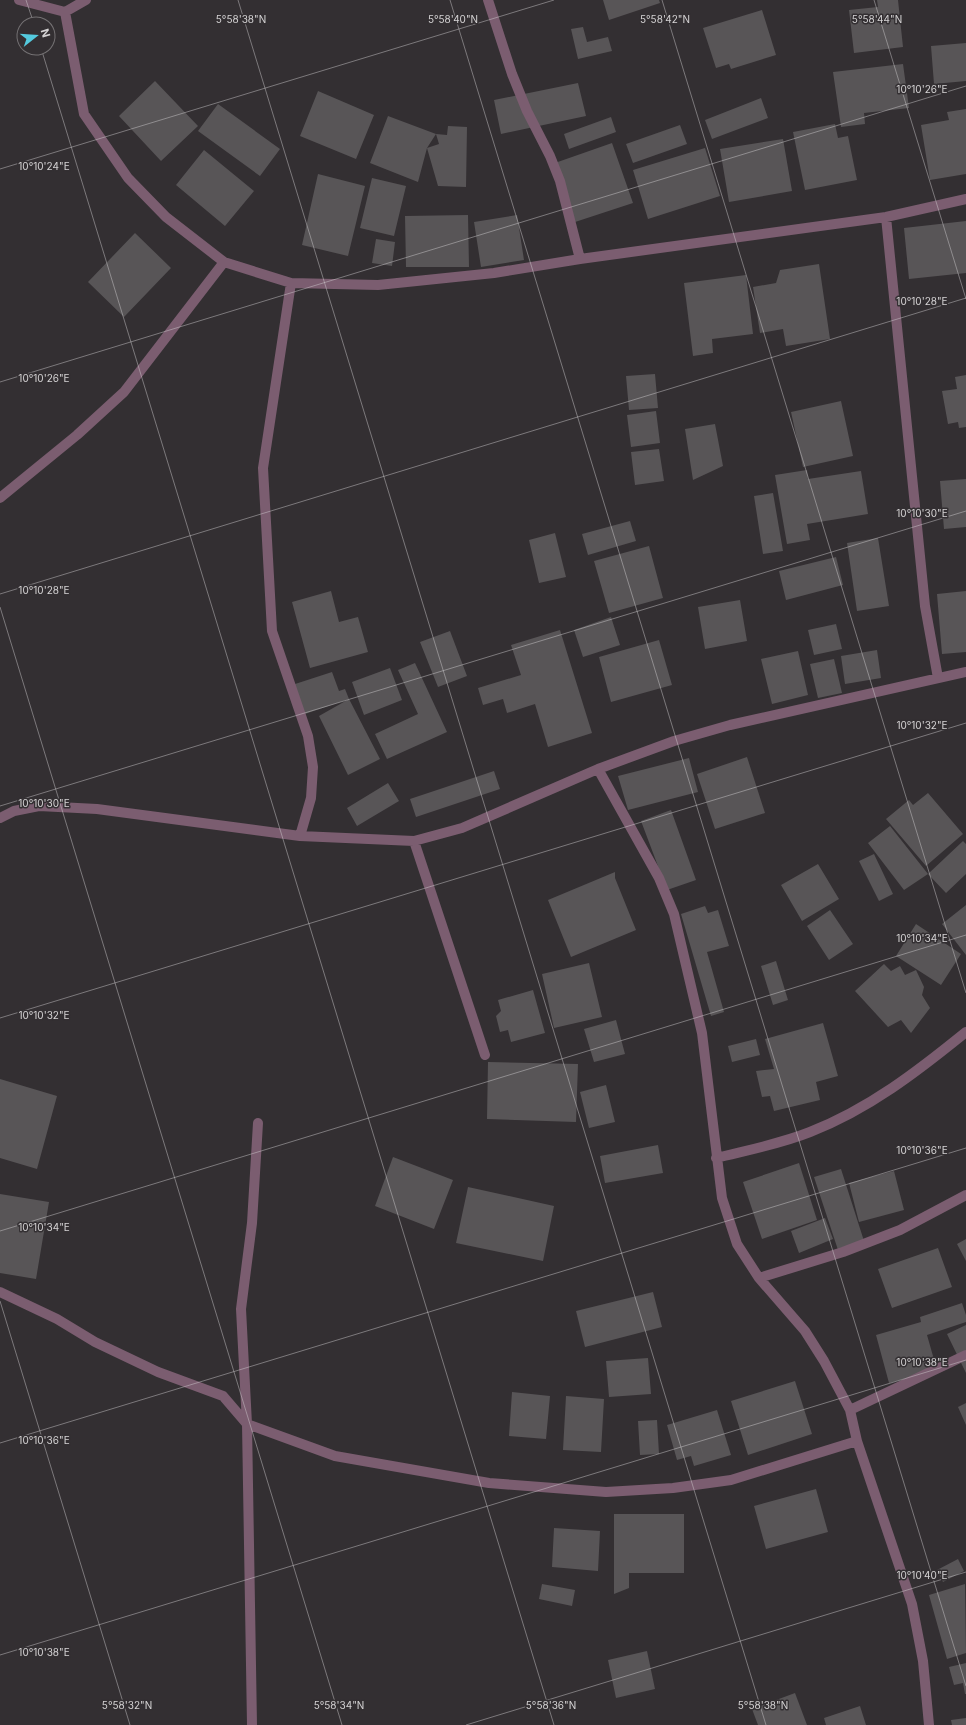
<svg xmlns="http://www.w3.org/2000/svg" width="966" height="1725" font-family="Inter,sans-serif">
<style>
.building{fill:#585557}
.lines{fill:none;stroke-linecap:round;stroke-linejoin:round}
.street{stroke:#7b5d70;stroke-width:10}
.ticks{fill:none;stroke:#d5d3d4;stroke-width:1;stroke-opacity:0.45}
.ticks-label{font-size:10px;text-anchor:middle;fill:#d5d3d4;stroke:#332f32;stroke-width:3;stroke-linejoin:round;paint-order:stroke}
</style>
<rect width="100%" height="100%" fill="#332f32"/>
<path class="building" d="M 603,0 L 659,0 L 660,3 L 609,20 Z
M 877,0 L 898,0 L 903,47 L 854,53 L 849,10 L 878,7 Z
M 762,10 L 776,55 L 731,69 L 729,64 L 716,68 L 703,28 Z
M 583,27 L 587,42 L 608,37 L 612,51 L 578,59 L 571,29 Z
M 966,43 L 966,81 L 934,84 L 931,46 Z
M 903,64 L 909,108 L 864,113 L 865,124 L 841,127 L 833,72 Z
M 155,81 L 198,126 L 161,161 L 119,116 Z
M 578,83 L 586,116 L 501,134 L 494,100 Z
M 318,91 L 374,115 L 356,159 L 300,136 Z
M 761,98 L 768,118 L 712,139 L 705,120 Z
M 218,104 L 280,149 L 260,176 L 198,131 Z
M 966,109 L 966,174 L 930,180 L 921,125 L 949,120 L 947,112 Z
M 388,116 L 436,134 L 427,148 L 418,182 L 370,163 Z
M 611,117 L 616,132 L 569,149 L 564,134 Z
M 835,124 L 838,138 L 848,136 L 857,180 L 805,190 L 793,132 Z
M 680,125 L 687,144 L 633,163 L 626,144 Z
M 448,126 L 467,127 L 466,187 L 438,186 L 427,148 L 439,144 L 436,134 L 447,135 Z
M 783,139 L 792,191 L 729,202 L 720,149 Z
M 612,143 L 633,203 L 572,223 L 552,164 Z
M 705,148 L 720,196 L 648,219 L 633,170 Z
M 204,150 L 254,191 L 225,226 L 176,185 Z
M 318,174 L 365,186 L 348,256 L 302,245 Z
M 372,178 L 406,186 L 394,236 L 360,228 Z
M 468,215 L 469,267 L 406,267 L 405,216 Z
M 517,215 L 524,260 L 481,267 L 474,222 Z
M 966,221 L 966,273 L 909,279 L 904,228 Z
M 135,233 L 171,268 L 124,317 L 88,282 Z
M 376,239 L 395,242 L 392,266 L 372,263 Z
M 819,264 L 830,339 L 786,346 L 783,329 L 760,333 L 753,287 L 776,283 L 780,270 Z
M 746,275 L 753,334 L 712,339 L 713,353 L 693,356 L 684,283 Z
M 655,374 L 658,408 L 629,410 L 626,376 Z
M 966,375 L 966,427 L 959,428 L 958,422 L 948,424 L 942,391 L 957,389 L 955,377 Z
M 841,401 L 853,456 L 803,467 L 791,412 Z
M 656,411 L 660,443 L 631,447 L 627,415 Z
M 715,424 L 723,466 L 693,480 L 685,429 Z
M 659,449 L 664,481 L 635,485 L 631,452 Z
M 807,470 L 808,479 L 861,471 L 868,514 L 807,524 L 810,540 L 787,544 L 775,475 Z
M 966,479 L 966,527 L 944,529 L 940,481 Z
M 773,493 L 783,551 L 763,554 L 754,496 Z
M 630,521 L 636,541 L 588,555 L 582,534 Z
M 555,533 L 566,577 L 539,583 L 529,540 Z
M 878,538 L 889,606 L 857,611 L 847,543 Z
M 649,546 L 663,598 L 609,613 L 594,561 Z
M 836,557 L 843,585 L 786,600 L 779,571 Z
M 331,591 L 339,622 L 358,617 L 368,652 L 310,668 L 292,602 Z
M 966,591 L 966,652 L 942,654 L 937,594 Z
M 740,600 L 747,641 L 705,649 L 698,607 Z
M 611,617 L 620,645 L 583,657 L 574,630 Z
M 836,624 L 842,649 L 814,655 L 808,630 Z
M 560,630 L 592,733 L 548,747 L 535,704 L 507,713 L 503,699 L 483,705 L 478,688 L 521,675 L 511,645 Z
M 450,631 L 467,676 L 438,687 L 420,642 Z
M 659,640 L 672,685 L 611,702 L 599,657 Z
M 877,650 L 881,678 L 845,684 L 841,656 Z
M 798,651 L 808,695 L 772,704 L 761,659 Z
M 834,659 L 842,693 L 818,698 L 810,664 Z
M 415,663 L 447,732 L 387,759 L 375,734 L 418,714 L 398,670 Z
M 390,668 L 402,700 L 364,715 L 352,682 Z
M 332,672 L 339,691 L 345,689 L 349,699 L 380,759 L 348,775 L 319,716 L 349,699 L 302,715 L 292,685 Z
M 747,757 L 765,813 L 715,829 L 697,774 Z
M 689,758 L 698,792 L 628,810 L 618,776 Z
M 494,771 L 500,789 L 416,817 L 410,799 Z
M 388,783 L 399,801 L 357,826 L 347,808 Z
M 928,793 L 963,834 L 926,866 L 886,819 L 909,800 L 913,805 Z
M 671,810 L 696,880 L 667,890 L 641,821 Z
M 890,826 L 928,874 L 963,841 L 966,844 L 966,874 L 946,893 L 928,874 L 904,890 L 868,843 Z
M 874,854 L 893,894 L 879,901 L 859,861 Z
M 818,864 L 839,899 L 802,921 L 781,885 Z
M 615,872 L 615,878 L 636,930 L 571,957 L 548,900 Z
M 966,905 L 966,955 L 942,924 Z
M 705,906 L 708,913 L 718,910 L 729,946 L 707,952 L 724,1012 L 711,1016 L 681,914 Z
M 830,910 L 853,944 L 829,960 L 807,926 Z
M 916,924 L 961,954 L 941,985 L 896,956 Z
M 776,961 L 788,1000 L 773,1005 L 761,966 Z
M 589,963 L 602,1017 L 554,1028 L 542,974 Z
M 884,964 L 891,971 L 900,966 L 905,975 L 916,970 L 924,987 L 922,995 L 930,1008 L 911,1033 L 901,1020 L 888,1027 L 855,991 Z
M 533,990 L 545,1033 L 511,1042 L 508,1030 L 500,1032 L 496,1016 L 501,1011 L 498,1000 Z
M 616,1020 L 625,1054 L 594,1062 L 584,1029 Z
M 823,1023 L 838,1076 L 816,1082 L 820,1100 L 774,1111 L 770,1096 L 762,1097 L 756,1071 L 774,1069 L 765,1039 Z
M 756,1039 L 760,1055 L 732,1062 L 728,1046 Z
M 488,1062 L 578,1064 L 576,1122 L 487,1119 Z
M 0,1079 L 57,1096 L 37,1169 L 0,1158 Z
M 606,1085 L 615,1122 L 589,1128 L 580,1092 Z
M 658,1145 L 663,1173 L 605,1183 L 600,1156 Z
M 393,1157 L 453,1180 L 434,1229 L 375,1206 Z
M 799,1163 L 817,1220 L 762,1239 L 743,1182 Z
M 841,1169 L 864,1241 L 838,1250 L 814,1177 Z
M 894,1171 L 904,1210 L 859,1222 L 849,1183 Z
M 468,1187 L 554,1206 L 543,1261 L 456,1243 Z
M 0,1194 L 49,1202 L 36,1279 L 0,1273 Z
M 825,1218 L 833,1239 L 799,1253 L 791,1231 Z
M 966,1239 L 966,1261 L 957,1244 Z
M 938,1248 L 952,1287 L 892,1308 L 878,1269 Z
M 653,1292 L 662,1327 L 585,1347 L 576,1311 Z
M 962,1303 L 966,1315 L 966,1322 L 927,1335 L 937,1370 L 889,1383 L 876,1335 L 921,1322 L 920,1317 Z
M 966,1325 L 966,1373 L 947,1334 Z
M 648,1358 L 651,1394 L 609,1397 L 606,1361 Z
M 795,1381 L 812,1434 L 748,1455 L 731,1401 Z
M 512,1392 L 550,1396 L 546,1439 L 509,1436 Z
M 566,1396 L 604,1399 L 601,1452 L 563,1450 Z
M 966,1403 L 966,1425 L 958,1407 Z
M 717,1410 L 731,1455 L 694,1466 L 691,1456 L 677,1460 L 667,1425 Z
M 657,1420 L 659,1454 L 640,1455 L 638,1421 Z
M 816,1489 L 828,1532 L 766,1549 L 754,1506 Z
M 614,1514 L 684,1514 L 684,1573 L 629,1573 L 629,1588 L 614,1594 Z
M 554,1528 L 600,1531 L 598,1571 L 552,1567 Z
M 958,1559 L 964,1571 L 943,1582 L 937,1570 Z
M 542,1584 L 575,1590 L 572,1606 L 539,1599 Z
M 965,1584 L 966,1653 L 947,1659 L 929,1595 Z
M 647,1651 L 655,1689 L 616,1698 L 608,1660 Z
M 966,1663 L 966,1694 L 965,1694 L 963,1683 L 954,1685 L 949,1667 Z
M 795,1693 L 807,1725 L 758,1725 L 752,1709 Z
M 860,1706 L 866,1725 L 826,1725 L 824,1718 Z
M 966,1718 L 966,1725 L 952,1725 L 951,1720 Z"/>
<g class="lines">
<path class="street" d="M 19,0 L 65,12 L 86,0
M 488,0 L 512,74 L 527,111 L 550,156 L 560,181 L 580,259
M 65,12 L 84,114 L 128,178 L 166,217 L 224,262 L 291,283 L 378,285 L 494,273 L 580,259 L 886,217 L 966,199
M 886,217 L 925,606 L 938,678
M 291,283 L 263,468 L 272,631 L 308,736 L 313,767 L 311,798 L 300,836
M 0,498 L 77,435 L 124,392 L 224,262
M 598,769 L 659,878 L 674,914 L 702,1033 L 722,1198 L 737,1244 L 759,1278 L 805,1331 L 824,1361 L 850,1410 L 857,1441 L 912,1604 L 923,1661 L 929,1725
M 0,818 L 14,811 L 39,806 L 97,809 L 300,836 L 414,841 L 462,828 L 598,769 L 674,741 L 730,725 L 966,672
M 414,841 L 485,1055
M 716,1158 C 748,1150 780,1144 810,1132 C 869,1109 918,1071 966,1032
M 759,1278 L 843,1252 L 900,1230 L 966,1195
M 0,1292 L 57,1319 L 95,1342 L 158,1372 L 223,1396 L 247,1424 L 335,1456 L 489,1483 L 606,1492 L 673,1488 L 731,1480 L 857,1441
M 850,1410 L 966,1355
M 252,1725 L 247,1424 L 241,1309 L 252,1223 L 258,1123"/>
</g>
<path class="ticks" d="M 26,0 L 34,24M 238,0 L 766,1725M 450,0 L 966,1686M 662,0 L 966,993M 874,0 L 966,299M 41,48 L 554,1725M 0,169 L 554,0M 0,382 L 966,86M 0,594 L 966,298M 0,607 L 342,1725M 0,806 L 966,511M 0,1018 L 966,723M 0,1231 L 966,935M 0,1301 L 130,1725M 0,1443 L 966,1148M 0,1655 L 966,1360M 466,1725 L 966,1572"/>
<g class="ticks-label">
<text x="241" y="23">5°58'38"N</text>
<text x="453" y="23">5°58'40"N</text>
<text x="665" y="23">5°58'42"N</text>
<text x="877" y="23">5°58'44"N</text>
<text x="922" y="93">10°10'26"E</text>
<text x="44" y="170">10°10'24"E</text>
<text x="922" y="305">10°10'28"E</text>
<text x="44" y="382">10°10'26"E</text>
<text x="922" y="517">10°10'30"E</text>
<text x="44" y="594">10°10'28"E</text>
<text x="922" y="729">10°10'32"E</text>
<text x="44" y="807">10°10'30"E</text>
<text x="922" y="942">10°10'34"E</text>
<text x="44" y="1019">10°10'32"E</text>
<text x="922" y="1154">10°10'36"E</text>
<text x="44" y="1231">10°10'34"E</text>
<text x="922" y="1366">10°10'38"E</text>
<text x="44" y="1444">10°10'36"E</text>
<text x="922" y="1579">10°10'40"E</text>
<text x="44" y="1656">10°10'38"E</text>
<text x="127" y="1709">5°58'32"N</text>
<text x="339" y="1709">5°58'34"N</text>
<text x="551" y="1709">5°58'36"N</text>
<text x="763" y="1709">5°58'38"N</text>
</g>
<g transform="translate(36 36) rotate(73)"><circle r="19" fill="#332f32" stroke="#747173"/>
<path d="M0-3L7 15L0 10L-7 15Z" fill="#54cade"/>
<text y="-6" font-size="11" font-weight="bold" text-anchor="middle" fill="#d5d3d4">N</text>
</g>
</svg>
